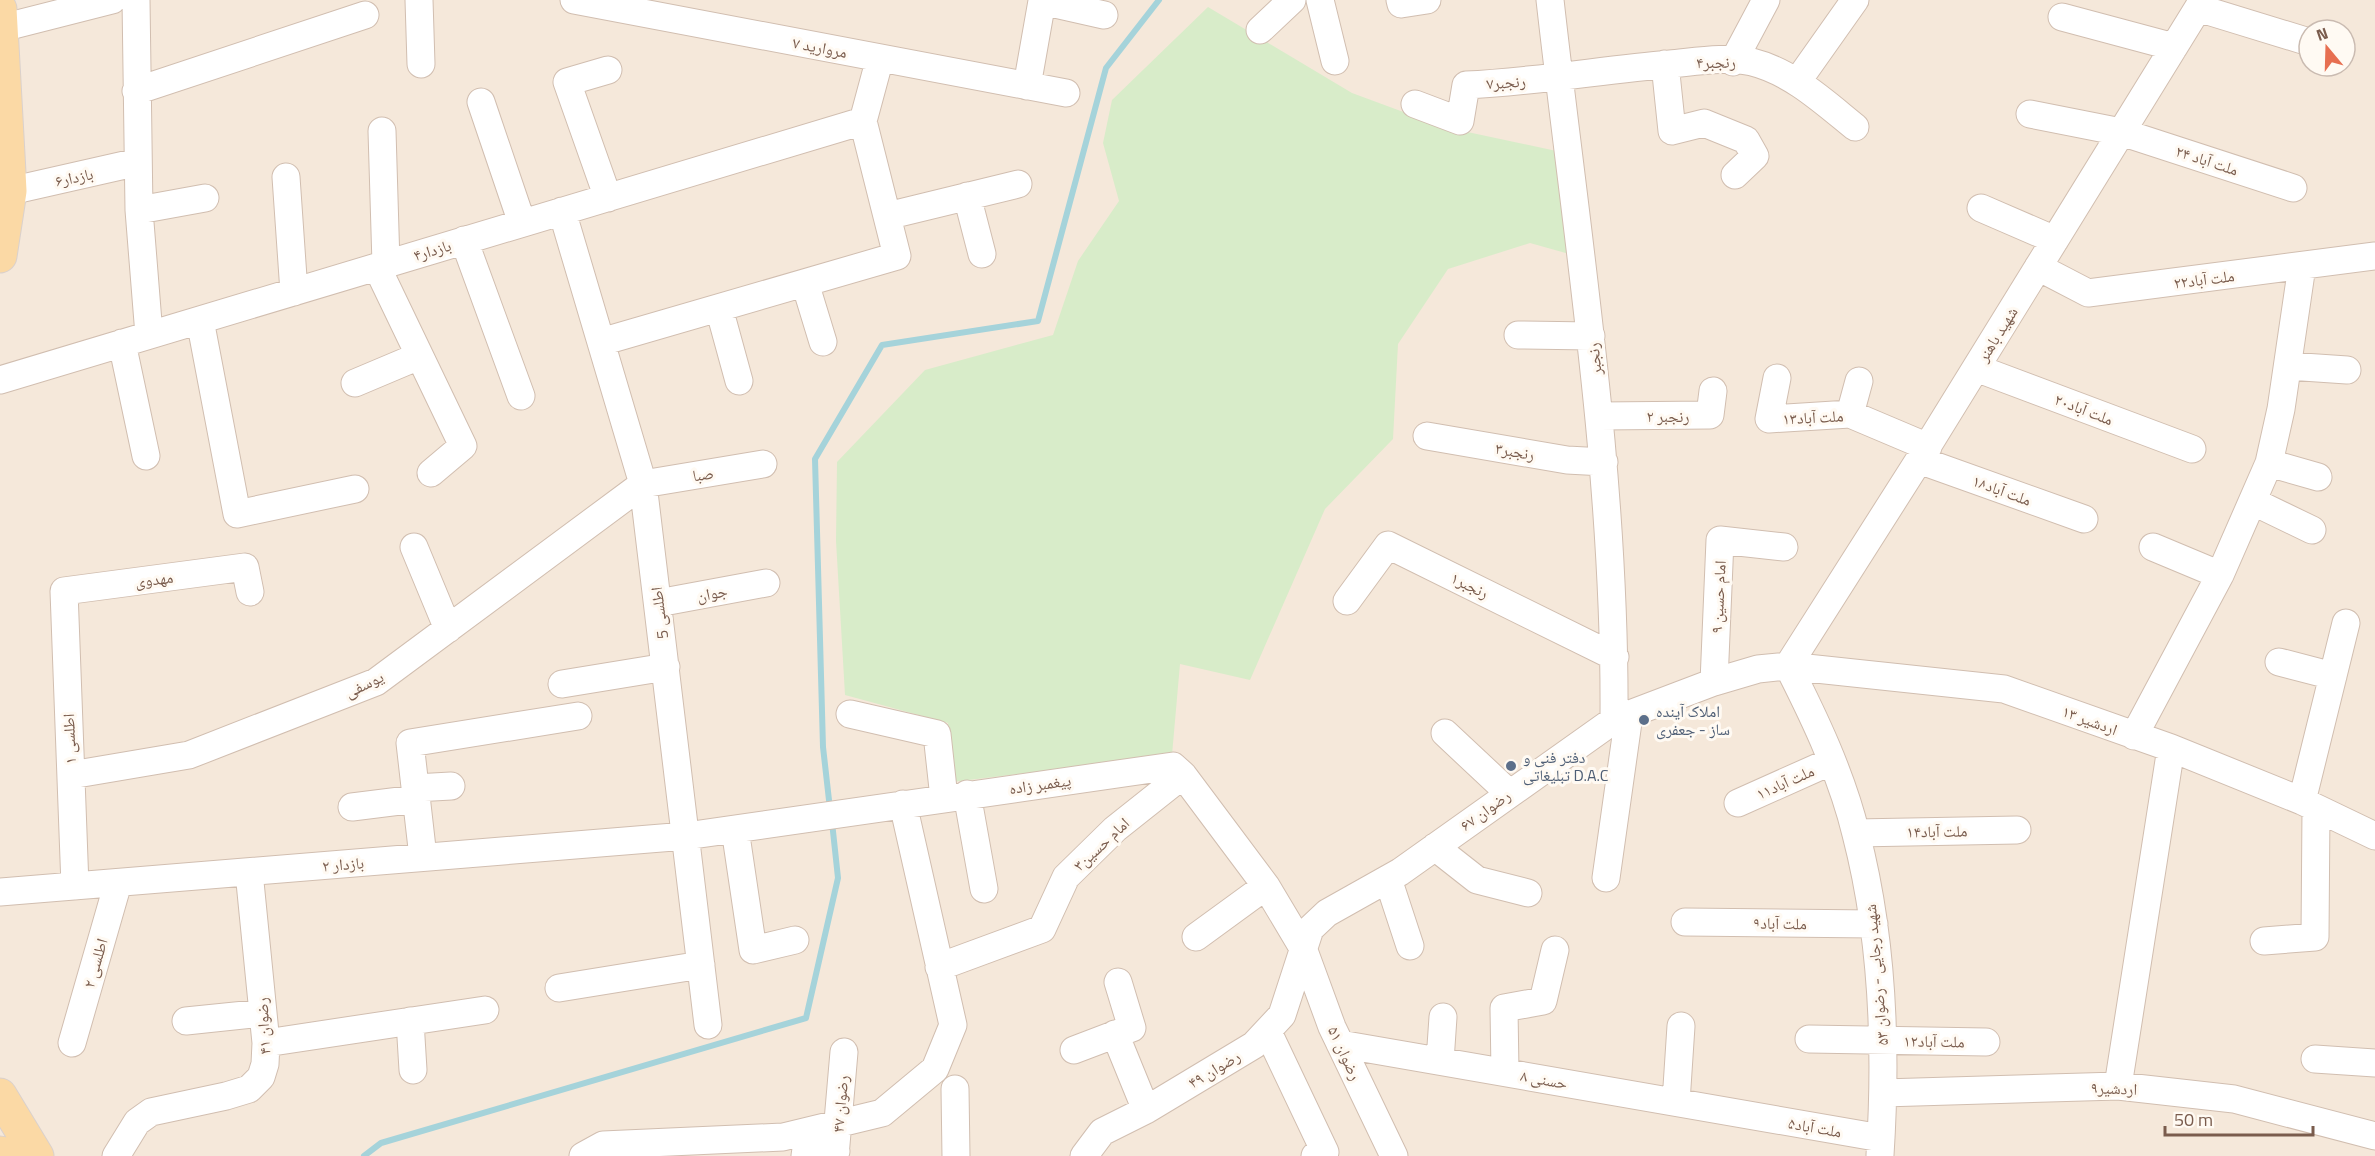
<svg xmlns="http://www.w3.org/2000/svg" width="2375" height="1156" font-family="'Titillium Web','Noto Naskh Arabic',sans-serif">
<style>
.residential{fill:#f5e8da;fill-rule:evenodd}
.green{fill:#d8ecc9}
.lines{fill:none;stroke-linecap:round;stroke-linejoin:round}
.stream{stroke:#a5d3da;stroke-width:6}
.minor-casing{stroke:#d1beb0;stroke-width:29}
.major-casing{stroke:#dad1cd;stroke-width:35}
.minor{stroke:#fff;stroke-width:27}
.major{stroke:#fbd9a5;stroke-width:33}
.service-dot{fill:#5c6f8a;stroke:#fffaf3;stroke-width:2}
.labels{text-anchor:middle;stroke-width:6;stroke-linejoin:round;paint-order:stroke}
.street-label{font-size:16px;fill:#7a5c4d;stroke:#fffaf3}
.service-label{font-size:16px;fill:#4e5e75;stroke:#fffaf3;text-anchor:start}
</style>
<rect width="100%" height="100%" fill="#fdf6ec"/>
<path class="residential" d="M 0,0 L 2375,0 L 2375,1156 L 0,1156 ZM 2309,30 L 2345,30 L 2345,66 L 2309,66 Z"/>
<path class="green" d="M 1208,7 L 1352,93 L 1444,127 L 1575,155 L 1587,259 L 1530,243 L 1448,269 L 1398,344 L 1393,439 L 1325,509 L 1250,680 L 1180,664 L 1172,755 L 952,782 L 948,723 L 845,695 L 836,541 L 837,462 L 925,370 L 1053,335 L 1078,261 L 1119,201 L 1103,143 L 1112,100 Z"/>
<g class="lines">
<path class="stream" d="M 830,809 L 823,747 L 815,459 L 882,345 L 1038,321 L 1106,68 L 1159,0
M 364,1156 L 381,1143 L 806,1018 L 838,878 L 832,822"/>
<g class="minor-casing">
<path id="minor" d="M 136,0 L 139,210 L 149,335
M 419,0 L 421,64
M 574,0 L 1066,93
M 1320,0 L 1335,61
M 1400,0 L 1401,4 L 1427,0
M 1550,0 C 1577,240 1616,478 1614,720
M 2198,8 L 2309,42
M 2062,17 L 2174,47
M 2,28 L 112,0
M 1260,30 L 1292,0
M 1733,62 L 1766,0
M 1665,64 L 1672,131 L 1704,123 L 1746,140 L 1755,156 L 1735,175
M 608,70 L 567,82 L 608,198
M 1797,82 L 1855,0
M 1027,86 L 1042,1 L 1104,15
M 136,91 L 365,15
M 481,102 L 522,223
M 1415,104 L 1460,121 L 1466,85 C 1534,82 1602,70 1670,64 C 1693,62 1729,56 1752,62 C 1792,72 1824,102 1855,127
M 2030,114 L 2121,132 L 2293,188
M 382,131 L 386,264
M 286,177 L 294,292
M 10,191 L 138,162
M 967,196 L 982,254
M 1981,208 L 2055,240
M 139,210 L 205,198
M 562,211 L 643,484 L 708,1025
M 887,216 L 1018,184
M 464,240 L 521,396
M 377,267 L 463,446 L 431,473
M 2038,267 L 2088,293 L 2375,256
M 805,283 L 823,342
M 719,308 L 739,381
M 200,320 L 237,514 L 355,489
M 1518,335 L 1591,336
M 601,342 L 897,256 L 863,121 L 880,58
M 122,343 L 146,456
M 2288,366 L 2347,370
M 1976,368 L 2192,449
M 1777,378 L 1769,419 L 1850,414 L 1928,447
M 0,380 L 863,121
M 355,383 L 419,356
M 1850,414 L 1859,381
M 1600,416 L 1710,415 L 1713,391
M 1427,436 L 1567,460 L 1604,462
M 1919,460 L 2084,519
M 2269,463 L 2318,477
M 2254,502 L 2312,530
M 414,547 L 448,629
M 2153,547 L 2220,575
M 1347,601 L 1388,545 L 1615,657
M 658,603 L 766,583
M 2279,662 L 2333,676
M 1788,666 L 1919,460 L 2203,0
M 1788,666 C 1815,719 1842,776 1856,834 C 1883,938 1887,1048 1880,1155
M 1714,682 L 1720,540 L 1784,547
M 562,684 L 666,667
M 850,714 L 937,734 L 944,798
M 1445,733 L 1509,793
M 2134,736 L 2220,575 L 2269,463 L 2281,409 L 2302,266
M 71,775 L 189,755 L 376,682 L 643,484 L 763,464
M 415,788 L 451,786
M 967,794 L 984,889
M 2302,801 L 2346,623
M 1738,803 L 1832,761
M 352,807 L 416,799
M 735,829 L 753,950 L 795,940
M 1856,833 L 2017,830
M 1435,847 L 1477,880 L 1528,893
M 423,857 L 410,743 L 578,716
M 1606,878 L 1629,715
M 1388,879 L 1410,946
M 75,886 L 64,591 L 245,567 L 250,592
M 0,892 L 686,836 L 1173,766 L 1183,775 L 1266,886 L 1303,948 L 1332,1027 L 1394,1156
M 1685,922 L 1874,924
M 1196,937 L 1266,886
M 2264,941 L 2315,937 L 2316,809
M 939,967 L 1042,929 L 1066,877 L 1115,829 L 1183,775
M 559,988 L 701,965
M 186,1021 L 263,1013
M 410,1021 L 413,1070
M 1268,1032 L 1325,1152 L 1315,1156
M 1115,1034 L 1146,1110
M 1809,1039 L 1986,1042
M 72,1043 L 118,883
M 266,1043 L 485,1010
M 1340,1044 L 1881,1138
M 1074,1050 L 1132,1028 L 1118,982
M 2315,1059 L 2375,1063
M 1440,1061 L 1443,1017
M 1505,1072 L 1504,1008 L 1543,1001 L 1555,950
M 2118,1086 L 2171,748
M 955,1089 L 956,1156
M 1883,1093 L 2118,1086 L 2234,1099 L 2375,1136
M 1676,1102 L 1681,1026
M 116,1156 L 137,1122 L 151,1112 L 226,1096 L 249,1089 L 261,1077 L 265,1064 L 266,1043 L 249,872
M 583,1156 L 603,1145 L 783,1137 L 882,1113 L 935,1069 L 953,1025 L 903,804
M 805,1156 L 806,1149 L 836,1151
M 835,1156 L 844,1052
M 1084,1156 L 1102,1132 L 1146,1110 L 1254,1045 L 1282,1015 L 1310,929 L 1327,913 L 1400,872 L 1614,720 L 1714,682 L 1758,669 L 1788,666 L 2004,689 L 2171,748 L 2302,801 L 2375,836"/>
</g>
<g class="major-casing">
<path id="major" d="M 0,9 L 10,191 L 0,256
M 0,1095 L 37,1156
M 0,1153 L 14,1156"/>
</g>
<use href="#minor" class="minor"/>
<use href="#major" class="major"/>
</g>
<g class="service-dot">
<circle cx="1644" cy="720" r="6"/>
<circle cx="1511" cy="766" r="6"/>
</g>
<g class="labels">
<g class="street-label">
<text transform="translate(820 47) rotate(11)" y="6">مروارید ۷</text>
<text transform="translate(1716 62) rotate(-1)" y="6">رنجبر۴</text>
<text transform="translate(1506 82) rotate(-4)" y="6">رنجبر۷</text>
<text transform="translate(2207 160) rotate(18)" y="6">ملت آباد ۲۴</text>
<text transform="translate(74 177) rotate(-12)" y="6">بازدار۶</text>
<text transform="translate(432 250) rotate(-17)" y="6">بازدار۴</text>
<text transform="translate(2204 279) rotate(-7)" y="6">ملت آباد۲۲</text>
<text transform="translate(1997 334) rotate(-58)" y="6">شهید باهنر</text>
<text transform="translate(1594 359) rotate(-96)" y="6">رنجبر</text>
<text transform="translate(2084 409) rotate(21)" y="6">ملت آباد۲۰</text>
<text x="1668" y="422">رنجبر ۲</text>
<text transform="translate(1813 417) rotate(-3)" y="6">ملت آباد۱۳</text>
<text transform="translate(1515 451) rotate(10)" y="6">رنجبر۳</text>
<text transform="translate(703 474) rotate(-9)" y="6">صبا</text>
<text transform="translate(2002 490) rotate(20)" y="6">ملت آباد۱۸</text>
<text transform="translate(154 579) rotate(-7)" y="6">مهدوی</text>
<text transform="translate(1470 585) rotate(26)" y="6">رنجبر۱</text>
<text transform="translate(712 593) rotate(-11)" y="6">جوان</text>
<text transform="translate(1718 597) rotate(-87)" y="6">امام حسین ۹</text>
<text transform="translate(659 613) rotate(-97)" y="6">اطلسی 5</text>
<text transform="translate(364 684) rotate(-26)" y="6">یوسفی</text>
<text transform="translate(2090 720) rotate(20)" y="6">اردشیر ۱۳</text>
<text transform="translate(69 739) rotate(-92)" y="6">اطلسی ۱</text>
<text transform="translate(1785 782) rotate(-24)" y="6">ملت آباد۱۱</text>
<text transform="translate(1040 784) rotate(-8)" y="6">پیغمبر زاده</text>
<text transform="translate(1485 810) rotate(-36)" y="6">رضوان ۶۷</text>
<text transform="translate(1937 831) rotate(-1)" y="6">ملت آباد۱۴</text>
<text transform="translate(1101 844) rotate(-43)" y="6">امام حسین۳</text>
<text transform="translate(343 864) rotate(-5)" y="6">بازدار ۲</text>
<text transform="translate(1780 923) rotate(1)" y="6">ملت آباد۹</text>
<text transform="translate(95 963) rotate(-74)" y="6">اطلسی ۲</text>
<text transform="translate(1876 975) rotate(-95)" y="6">شهید رجایی - رضوان ۵۳</text>
<text transform="translate(263 1026) rotate(-93)" y="6">رضوان ۴۱</text>
<text transform="translate(1934 1041) rotate(1)" y="6">ملت آباد۱۲</text>
<text transform="translate(1345 1053) rotate(65)" y="6">رضوان ۵۱</text>
<text transform="translate(1214 1069) rotate(-31)" y="6">رضوان ۴۹</text>
<text transform="translate(1544 1079) rotate(10)" y="6">حسنی ۸</text>
<text transform="translate(2114 1088) rotate(2)" y="6">اردشیر۹</text>
<text transform="translate(840 1104) rotate(-85)" y="6">رضوان ۴۷</text>
<text transform="translate(1815 1127) rotate(10)" y="6">ملت آباد۵</text>
</g>
<g class="service-label">
<text x="1656" y="717">املاک آینده<tspan x="1656" dy="18">ساز - جعفری</tspan></text>
<text x="1523" y="763">دفتر فنی و<tspan x="1523" dy="18">تبلیغاتی D.A.C</tspan></text>
</g>
</g>
<g transform="translate(2327 48) rotate(341)"><circle r="28" fill="#fffaf3" stroke="#cabbb1" stroke-width="1.5"/>
<path d="M0-4.5L10 22L0 15L-10 22Z" fill="#e76f51"/>
<text y="-9" font-size="16" font-weight="bold" text-anchor="middle" fill="#7a5c4d">N</text>
</g>
<path d="M2165 1126v9h148v-9" fill="none" stroke="#7a5c4d" stroke-width="3"/>
<text x="2174" y="1126" font-size="18" fill="#7a5c4d" stroke="#fffaf3" stroke-width="4.5" paint-order="stroke">50 m</text>
</svg>
